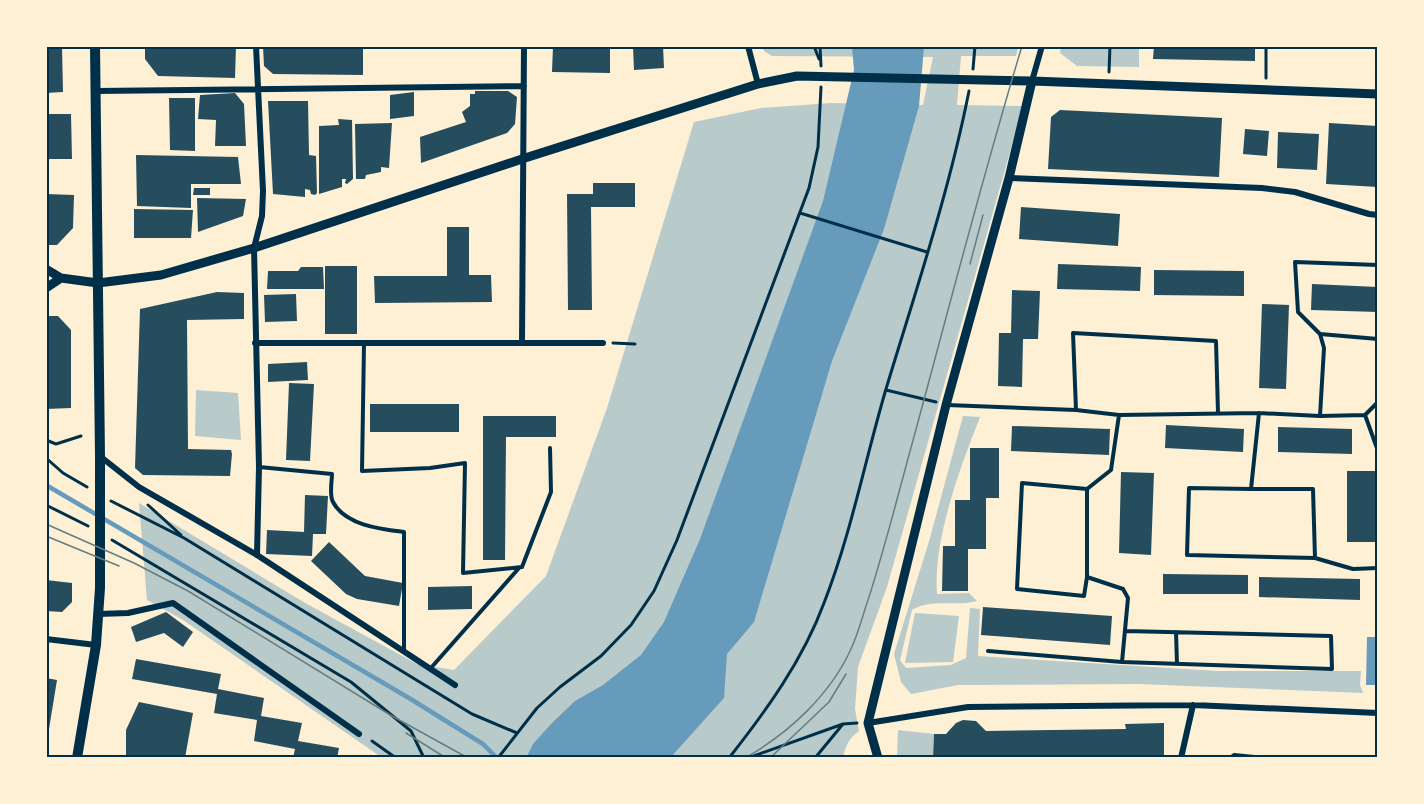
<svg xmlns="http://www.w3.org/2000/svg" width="1424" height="804" font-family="'DM Sans',sans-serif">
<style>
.green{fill:#b9caca}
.water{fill:#669bbc}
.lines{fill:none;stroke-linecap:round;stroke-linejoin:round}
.stream{stroke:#669bbc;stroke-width:4.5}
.building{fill:#264d5e}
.path{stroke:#003049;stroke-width:3}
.service{stroke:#003049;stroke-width:4}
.minor{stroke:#003049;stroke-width:6}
.tertiary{stroke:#003049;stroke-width:9}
.secondary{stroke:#003049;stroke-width:10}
.tram{stroke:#657d81;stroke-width:1.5}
.neatline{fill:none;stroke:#003049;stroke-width:2}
</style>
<rect width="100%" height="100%" fill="#fdf0d5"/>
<path class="green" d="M 763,47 L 1018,47 L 1016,56 L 961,56 L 957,105 L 1023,106 L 887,587 L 858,667 L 855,709 L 859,731 C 849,738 846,745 843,757 L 381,757 L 183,620 L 147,600 L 139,503 L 307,604 L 417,664 L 454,670 L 546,576 L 607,408 L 694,122 L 761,108 L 830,103 L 923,105 L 933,57 L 772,56 L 764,51 Z
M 1061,47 L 1139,47 L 1139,67 L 1077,66 L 1060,53 Z
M 196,390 L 238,393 L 241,440 L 195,436 Z
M 963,416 L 980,417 C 960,468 933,539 937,594 L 969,593 L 977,601 C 955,607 931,598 912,610 L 900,660 L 906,668 L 951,665 L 966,658 L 970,608 L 980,609 L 978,656 L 1218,671 L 1361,671 L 1360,685 L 1363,693 L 1138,684 L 958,685 L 911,694 L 901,682 L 894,654 L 930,538 Z
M 915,613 L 959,616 L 953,662 L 905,663 Z
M 898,730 L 934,734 L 933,757 L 897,757 Z"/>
<path class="water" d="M 852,47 L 924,47 L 919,106 L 884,229 L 832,361 L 754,622 L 727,654 L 724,698 L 671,757 L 526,758 L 533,744 L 552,723 L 575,701 L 603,685 L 641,655 L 664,622 L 700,539 L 823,201 L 854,70 Z
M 1367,637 L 1377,637 L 1377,685 L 1366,685 Z"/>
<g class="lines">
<path class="stream" d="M 46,485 L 409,698 L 483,744 L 497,758"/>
</g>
<path class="building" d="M 46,46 L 62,46 L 63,92 L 46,93 Z
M 145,46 L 236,46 L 235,78 L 158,76 L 145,59 Z
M 263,46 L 363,46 L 363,75 L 273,74 L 264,66 Z
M 553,46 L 610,46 L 610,73 L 552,72 Z
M 633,46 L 663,46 L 664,68 L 634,70 Z
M 1154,46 L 1255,46 L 1255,61 L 1153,59 Z
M 475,91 L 508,91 L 517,97 L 515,124 L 507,133 L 421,163 L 420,137 L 466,122 L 462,112 L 470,106 L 470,94 L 475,94 Z
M 414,92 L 414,116 L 390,119 L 390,95 Z
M 235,93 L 244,104 L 246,146 L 215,146 L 216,120 L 198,119 L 200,95 Z
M 169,98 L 195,98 L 195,151 L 170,150 Z
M 268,101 L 308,101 L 309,155 L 316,156 L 317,193 L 315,195 L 311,194 L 310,190 L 305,189 L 305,197 L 273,194 Z
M 1060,110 L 1222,118 L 1219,177 L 1048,169 L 1051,117 Z
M 46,114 L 71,114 L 72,159 L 46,159 Z
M 338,119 L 352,120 L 353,179 L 347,184 L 345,183 L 346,179 L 342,179 L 342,187 L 319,194 L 319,126 L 339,125 Z
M 392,123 L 389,168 L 381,167 L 381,172 L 366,175 L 365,179 L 356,179 L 355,124 Z
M 1329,123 L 1378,126 L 1378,187 L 1326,184 Z
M 1245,129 L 1269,131 L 1267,156 L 1243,154 Z
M 1278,132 L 1319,134 L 1317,170 L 1277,168 Z
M 136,155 L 238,157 L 241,184 L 191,184 L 191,208 L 137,206 Z
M 593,183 L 635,183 L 635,207 L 591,207 L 592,310 L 568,310 L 567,194 L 593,194 Z
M 194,188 L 210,188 L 210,195 L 193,195 Z
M 46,194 L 74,195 L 73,228 L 57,245 L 46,245 Z
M 197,198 L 246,199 L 243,216 L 198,232 Z
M 1021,207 L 1120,214 L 1118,246 L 1019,239 Z
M 134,209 L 193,210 L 191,238 L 134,238 Z
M 447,227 L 469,227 L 469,275 L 491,275 L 492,302 L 375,303 L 374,276 L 447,276 Z
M 1058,264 L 1141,267 L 1140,291 L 1057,289 Z
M 325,266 L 357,266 L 357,334 L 325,334 Z
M 301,267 L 323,267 L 324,289 L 267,289 L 268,271 L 298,271 Z
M 1154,270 L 1244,271 L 1244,296 L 1154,295 Z
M 1312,284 L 1378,287 L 1378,312 L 1311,310 Z
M 1012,290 L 1040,291 L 1038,339 L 1023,339 L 1022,387 L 998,386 L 999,333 L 1011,333 Z
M 217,292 L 244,293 L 244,319 L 187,320 L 188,449 L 231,450 L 232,454 L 230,476 L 143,475 L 135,468 L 140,309 Z
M 296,294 L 297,321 L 265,322 L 264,295 Z
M 1262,304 L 1289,305 L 1286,389 L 1259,388 Z
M 46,316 L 58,316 L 71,330 L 71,408 L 46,409 Z
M 307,362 L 308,380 L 268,382 L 268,364 Z
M 289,383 L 314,384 L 310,461 L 286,460 Z
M 370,404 L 459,404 L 459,432 L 370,432 Z
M 483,416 L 556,416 L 556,437 L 506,437 L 505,560 L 483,560 Z
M 1166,425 L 1244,429 L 1243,452 L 1165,448 Z
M 1012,426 L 1110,429 L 1109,455 L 1011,451 Z
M 1278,427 L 1352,429 L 1352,454 L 1278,452 Z
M 970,448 L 999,448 L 999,498 L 986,498 L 986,549 L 968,549 L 968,591 L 942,591 L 943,546 L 955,546 L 955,500 L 970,500 Z
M 1347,471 L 1378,471 L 1378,542 L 1347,542 Z
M 1121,472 L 1154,473 L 1151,555 L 1119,553 Z
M 305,495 L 328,496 L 326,534 L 313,534 L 312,556 L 266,554 L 267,530 L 304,532 Z
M 329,542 L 365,576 L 403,583 L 399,606 L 357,599 L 346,594 L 311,561 Z
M 1163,574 L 1248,575 L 1248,594 L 1163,594 Z
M 1259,577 L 1360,579 L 1360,600 L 1259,597 Z
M 46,580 L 72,583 L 72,602 L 62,612 L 46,611 Z
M 472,586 L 472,609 L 428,610 L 428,587 Z
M 983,607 L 1112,616 L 1110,645 L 981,635 Z
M 166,612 L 193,632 L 183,647 L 164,633 L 136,642 L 131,627 Z
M 136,659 L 221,674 L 218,689 L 264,698 L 261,716 L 302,723 L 298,741 L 339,748 L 337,758 L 293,758 L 295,749 L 254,741 L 257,720 L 214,713 L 217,694 L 132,679 Z
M 46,678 L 57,680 L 48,735 L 46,735 Z
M 139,702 L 193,713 L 185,758 L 126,758 L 126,730 Z
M 963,720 L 976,721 L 986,731 L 1126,729 L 1125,724 L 1164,723 L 1164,754 L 1163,758 L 933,758 L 934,734 L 946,734 L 956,723 Z"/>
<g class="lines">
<path class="path" d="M 814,46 L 819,59
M 820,46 L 821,66
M 973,69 L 975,46
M 1109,72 L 1110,46
M 1266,78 L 1266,46
M 800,213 L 927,252
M 613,343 L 635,344
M 886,390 L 936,402
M 46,440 L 56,444 L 81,436
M 46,458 L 63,473 L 87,487
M 111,501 L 184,538 L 472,714 L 517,733
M 46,505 L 88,526
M 148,505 L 181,535
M 112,540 L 351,682 L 411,731 L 424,758
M 372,741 L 396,758
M 498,758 L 537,708 L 560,687 L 601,656 L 631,625 L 654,591 L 677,540 L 809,188 L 818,147 L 821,87
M 729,758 C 766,711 803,660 824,603 C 851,534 865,460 886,389 C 916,290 949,192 969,91
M 748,758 L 843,724 L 857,723
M 815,758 L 843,724"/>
<path class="service" d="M 1320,334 L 1298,312 L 1295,262 L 1378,265
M 364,344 L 362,471 L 430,468 L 465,463 L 463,573 L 522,567 L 551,492 L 550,448
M 947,405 L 1076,410 L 1119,415 L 1259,413 L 1320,416 L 1365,415 L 1378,402
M 1076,410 L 1073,333 L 1216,341 L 1218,413
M 1119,415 L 1111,470 L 1087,489 L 1022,483 L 1017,589 L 1084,596 L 1087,577 L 1123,589 L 1128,598 L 1122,662
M 1365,415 L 1378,451
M 1320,416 L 1324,348 L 1320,334 L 1378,339
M 259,467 L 332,474 C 332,481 329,495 333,502 C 345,525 380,529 404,532 L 404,651
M 1087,489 L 1087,577
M 1251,489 L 1313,489 L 1315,558 L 1187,555 L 1189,488 L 1251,489 L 1259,413
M 1315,558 L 1353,569 L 1378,568
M 1176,632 L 1177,664
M 988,651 L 1122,662 L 1332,669 L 1331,636 L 1125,631
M 430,669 L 519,568
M 1230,758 L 1234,755 L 1265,758"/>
<path class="minor" d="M 256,46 L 263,191 L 262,216 L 254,248 L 259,467 L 257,555
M 748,46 L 758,84
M 1032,81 L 1042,46
M 96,91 L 524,86
M 1009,178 L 1262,188 L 1295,192 L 1369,214 L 1378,215
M 255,343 L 522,343 L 524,46
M 522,343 L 603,343
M 101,457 L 139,487 L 257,555 L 455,685
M 98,614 L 128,613 L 173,603 L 359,734
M 46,639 L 96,645
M 868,723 L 968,707 L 1193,705 L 1378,713
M 1181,758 L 1193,705"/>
<path class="tertiary" d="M 46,269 L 61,278 L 98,283 L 161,275 L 254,248 L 525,158 L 758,84 L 797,76 L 1032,81 L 1378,94
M 46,288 L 61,278
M 878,758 L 868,723 L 946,405 L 1009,178 L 1032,81"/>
<path class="secondary" d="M 77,758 L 96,645 L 100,588 L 100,457 L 95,46"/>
<path class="tram" d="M 970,264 L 983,215
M 46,524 L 134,563 L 188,591 L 392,716 L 468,758
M 46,536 L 119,566
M 406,733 L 446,758
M 745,758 C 789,733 830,695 851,649 C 859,632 863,614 869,597 C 885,547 898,495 912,444 C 948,312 982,178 1022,46
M 770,758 L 829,702 L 846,674"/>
</g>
<rect width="1424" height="804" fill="none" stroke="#fdf0d5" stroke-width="96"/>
<rect x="48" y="48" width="1328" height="708" class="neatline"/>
</svg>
